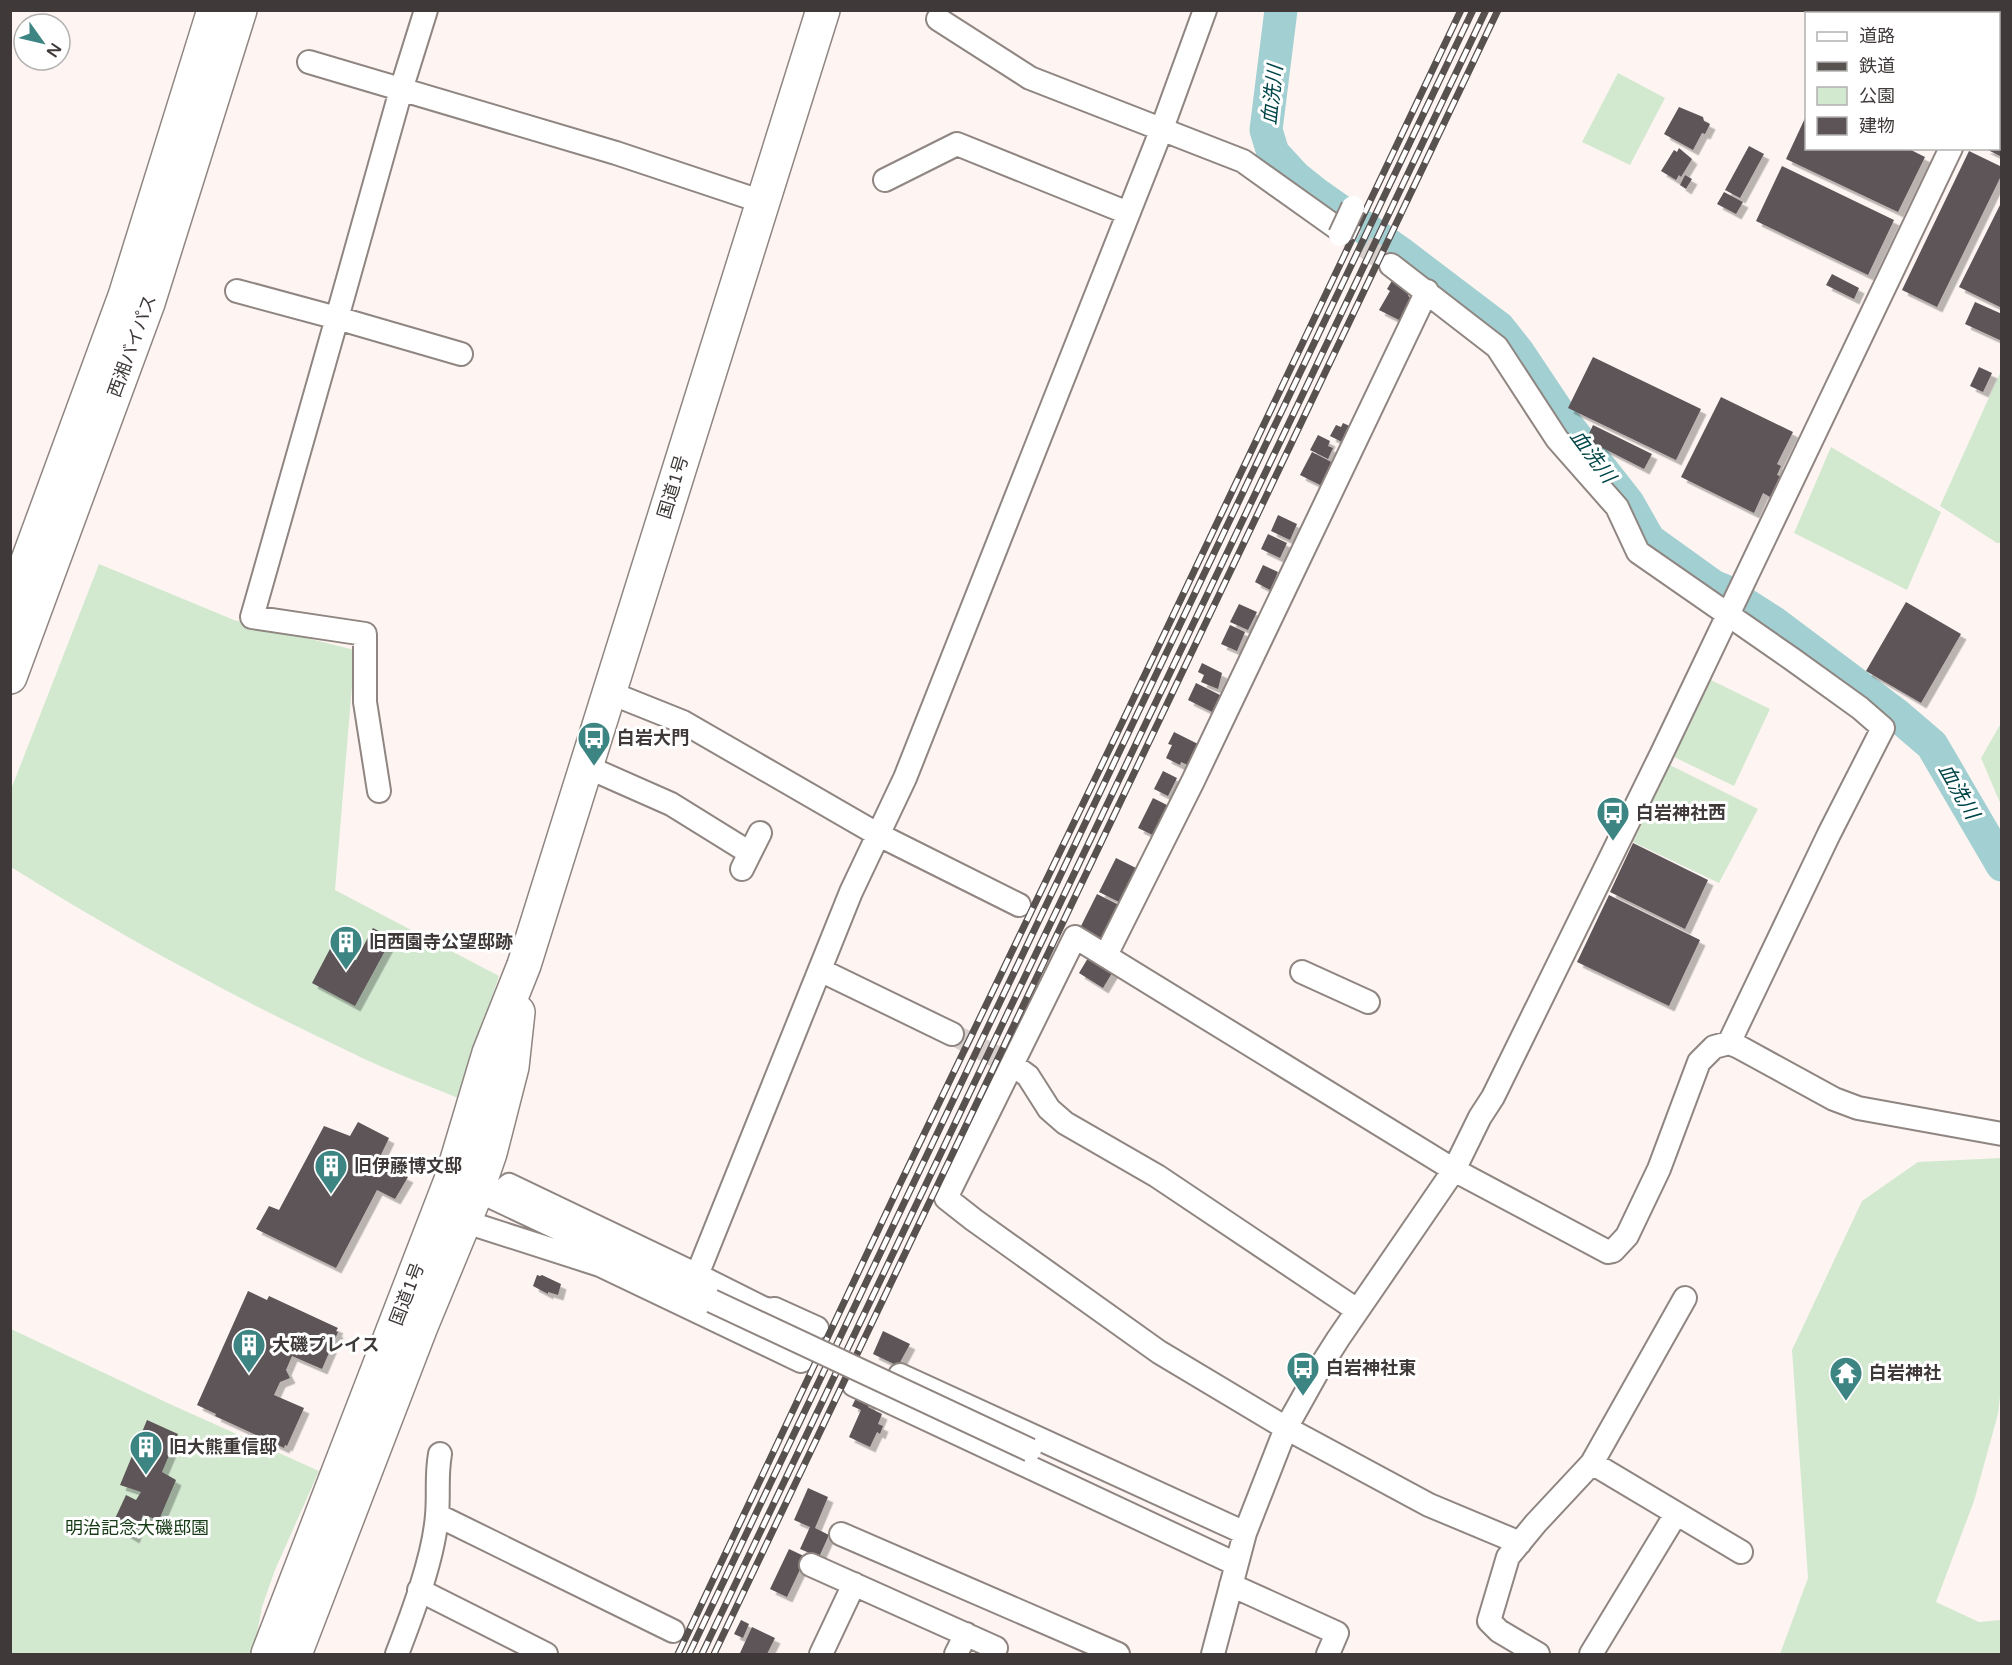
<svg xmlns="http://www.w3.org/2000/svg" width="2012" height="1665" font-family="'Varela Round','Noto Sans JP',sans-serif">
<style>
.green{fill:#d2e9d0}
.lines{fill:none;stroke-linecap:round;stroke-linejoin:round}
.river{stroke:#a2cfd1;stroke-width:33}
.building{fill:#5d5458;filter:url(#shadow)}
.minor-tunnel{stroke:#d8d0cd;stroke-width:22;stroke-dasharray:22 11;stroke-linecap:butt}
.minor-casing{stroke:#8f8581;stroke-width:26}
.highway-casing{stroke:#8f8581;stroke-width:36}
.minor{stroke:#fff;stroke-width:22}
.highway{stroke:#fff;stroke-width:33}
.rail-casing{stroke:#575150;stroke-width:7}
.rail{stroke:#fff;stroke-width:4.5;stroke-dasharray:14;stroke-linecap:butt}
.minor-bridge-casing{stroke:#8f8581;stroke-width:26;stroke-linecap:butt}
.minor-bridge{stroke:#fff;stroke-width:22}
.labels{text-anchor:middle;stroke-width:6;stroke-linejoin:round;paint-order:stroke}
.street-label{font-size:18px;fill:#3f3a39;stroke:#fff}
.poi-label{font-size:18px;font-weight:bold;fill:#3f3a39;stroke:#fff;text-anchor:start}
.park-label{font-size:18px;fill:#163b16;stroke:#fff}
.water-label{font-size:20px;font-style:italic;fill:#004548;stroke:#fff}
</style>
<defs>
<filter id="shadow"><feDropShadow dx="5.5" dy="5.5" stdDeviation="0" flood-color="#0004"/></filter>
</defs>
<rect width="100%" height="100%" fill="#fef5f2"/>
<path class="green" d="M 1618,73 L 1665,98 L 1630,165 L 1582,142 Z
M 2000,373 L 2002,374 L 2001,543 L 1997,543 L 1940,506 Z
M 1831,447 L 1941,512 L 1907,590 L 1794,533 Z
M 99,564 L 234,620 L 355,650 L 335,890 L 499,976 L 458,1098 C 422,1083 386,1070 352,1053 C 237,999 119,935 11,867 L 10,792 Z
M 1711,680 L 1770,709 L 1734,786 L 1674,757 Z
M 2001,723 L 2001,805 L 1981,758 Z
M 1670,765 L 1758,809 L 1719,883 L 1633,842 Z
M 2001,1158 L 2002,1378 L 1998,1414 L 1974,1501 L 1936,1602 L 1979,1622 L 2001,1620 L 2001,1654 L 1780,1654 L 1808,1578 L 1792,1350 L 1862,1201 L 1918,1162 Z
M 11,1329 L 172,1405 L 319,1471 L 275,1570 L 262,1607 L 253,1654 L 11,1654 Z"/>
<g class="lines">
<path class="river" d="M 1281,10 L 1266,130 L 1273,153 L 1295,177 L 1315,193 L 1399,252 L 1499,328 L 1518,352 L 1566,424 L 1628,503 L 1649,540 L 1713,586 L 1725,591 L 1773,622 L 1897,715 L 1932,745 L 2002,865"/>
</g>
<path class="building" d="M 2002,102 L 2002,157 L 1984,148 L 1998,148 L 1998,109 Z
M 1679,107 L 1703,117 L 1704,121 L 1710,124 L 1705,134 L 1702,133 L 1693,150 L 1664,134 Z
M 1806,116 L 1806,148 L 1907,148 L 1925,157 L 1898,212 L 1786,159 Z
M 1749,146 L 1764,154 L 1740,198 L 1725,190 Z
M 1679,148 L 1692,159 L 1681,177 L 1679,175 L 1676,180 L 1661,171 L 1674,150 L 1677,152 Z
M 1969,151 L 2002,167 L 2002,174 L 1937,307 L 1902,290 Z
M 1782,166 L 1894,220 L 1868,275 L 1756,221 Z
M 1685,175 L 1692,179 L 1686,189 L 1680,185 Z
M 1724,192 L 1743,202 L 1736,214 L 1717,204 Z
M 2002,201 L 2002,308 L 1959,287 Z
M 1832,274 L 1859,288 L 1854,299 L 1826,285 Z
M 1393,279 L 1411,290 L 1408,296 L 1413,299 L 1401,321 L 1379,310 L 1390,291 L 1387,289 Z
M 1975,302 L 2002,314 L 2002,341 L 1965,324 Z
M 1593,357 L 1701,409 L 1676,460 L 1568,408 Z
M 1979,367 L 1992,373 L 1983,392 L 1970,386 Z
M 1721,397 L 1793,432 L 1777,464 L 1781,466 L 1777,475 L 1780,476 L 1770,497 L 1763,493 L 1754,513 L 1681,477 Z
M 1343,423 L 1356,429 L 1348,445 L 1330,436 L 1336,425 L 1341,427 Z
M 1593,425 L 1652,454 L 1644,469 L 1593,443 L 1588,436 Z
M 1318,435 L 1330,441 L 1328,446 L 1333,448 L 1328,459 L 1310,450 Z
M 1312,452 L 1337,465 L 1326,488 L 1300,475 Z
M 1278,515 L 1297,524 L 1290,540 L 1271,531 Z
M 1268,534 L 1287,543 L 1280,558 L 1261,549 Z
M 1263,565 L 1278,572 L 1270,590 L 1255,582 Z
M 1906,602 L 1961,634 L 1921,703 L 1866,671 Z
M 1239,604 L 1257,612 L 1248,630 L 1230,622 Z
M 1230,625 L 1245,632 L 1237,651 L 1221,644 Z
M 1202,663 L 1222,673 L 1218,689 L 1201,682 L 1204,675 L 1198,672 Z
M 1196,683 L 1222,696 L 1214,713 L 1188,700 Z
M 1174,732 L 1202,746 L 1192,767 L 1181,762 L 1180,765 L 1166,758 L 1172,745 L 1168,744 Z
M 1163,771 L 1177,778 L 1168,796 L 1154,789 Z
M 1153,798 L 1173,808 L 1159,838 L 1138,828 Z
M 1633,843 L 1708,880 L 1685,929 L 1610,892 Z
M 1116,858 L 1144,872 L 1127,906 L 1099,892 Z
M 1097,894 L 1125,908 L 1108,942 L 1080,928 Z
M 1609,895 L 1700,940 L 1669,1006 L 1577,962 Z
M 373,928 L 392,938 L 355,1006 L 312,983 L 331,947 L 356,960 Z
M 1091,953 L 1115,968 L 1103,988 L 1079,973 Z
M 358,1122 L 389,1138 L 377,1163 L 408,1177 L 395,1199 L 377,1190 L 336,1268 L 256,1229 L 269,1206 L 279,1210 L 324,1126 L 350,1136 Z
M 537,1275 L 540,1276 L 542,1275 L 561,1284 L 558,1295 L 548,1292 L 548,1294 L 533,1286 Z
M 248,1291 L 267,1300 L 269,1296 L 338,1328 L 336,1331 L 338,1332 L 322,1369 L 292,1356 L 286,1370 L 290,1378 L 280,1382 L 274,1395 L 304,1408 L 287,1446 L 285,1445 L 284,1448 L 215,1416 L 216,1414 L 197,1405 Z
M 883,1331 L 910,1344 L 898,1366 L 873,1354 Z
M 858,1394 L 872,1401 L 868,1407 L 882,1414 L 878,1424 L 883,1426 L 880,1434 L 877,1432 L 870,1447 L 849,1437 L 861,1410 L 852,1406 Z
M 147,1420 L 178,1434 L 162,1472 L 176,1480 L 159,1520 L 143,1515 L 134,1538 L 112,1525 L 126,1495 L 136,1500 L 141,1492 L 120,1485 Z
M 808,1488 L 828,1497 L 815,1528 L 829,1535 L 819,1557 L 800,1549 L 810,1527 L 794,1520 Z
M 789,1549 L 806,1557 L 787,1597 L 770,1589 Z
M 741,1620 L 749,1624 L 743,1638 L 734,1634 Z
M 752,1627 L 775,1638 L 767,1654 L 740,1653 Z"/>
<g class="lines">
<path class="minor-tunnel" d="M 1337,228 L 1391,265
M 952,1034 L 1013,1065"/>
<g class="minor-casing">
<path id="minor" d="M 1929,10 L 1934,14
M 938,19 L 1030,78 L 1243,161 L 1337,228
M 1998,50 L 2002,44
M 309,62 L 616,153 L 763,202
M 885,180 L 957,144 L 1128,213
M 1391,265 L 1497,347 L 1557,439 L 1617,507 L 1638,552 L 1792,659 L 1860,708 L 1883,728 L 1829,834 L 1729,1043
M 237,291 L 337,318 L 401,90 L 426,10
M 608,692 L 683,722 L 877,834 L 1019,905
M 585,766 L 671,804 L 750,853
M 379,791 L 365,702 L 365,634 L 252,617 L 337,318 L 461,354
M 742,869 L 760,833
M 1106,955 L 1193,781 L 1427,291
M 820,970 L 952,1034
M 1302,972 L 1368,1002
M 1013,1065 L 1028,1076 L 1049,1109 L 1065,1123 L 1157,1176 L 1357,1310
M 483,1193 L 712,1301
M 494,1198 L 509,1185 L 697,1275 L 851,892 L 905,778 L 1161,131 L 1205,10
M 463,1221 L 600,1265 L 801,1361
M 697,1275 L 767,1310 L 775,1309 L 817,1328
M 900,1375 L 1245,1533
M 854,1385 L 1236,1564
M 1592,1463 L 1741,1552
M 437,1515 L 673,1631
M 841,1534 L 1118,1654
M 1520,1543 L 1429,1505 L 1286,1428 L 1159,1352 L 974,1220 L 946,1198 L 1075,937 L 1454,1170 L 1608,1252 L 1613,1251 L 1627,1236 L 1659,1169 L 1699,1062 L 1714,1047 L 1729,1043 L 1739,1047 L 1834,1099 L 1858,1108 L 2002,1134
M 811,1565 L 996,1648
M 1231,1585 L 1337,1633 L 1328,1654
M 419,1590 L 546,1654
M 397,1654 C 412,1615 434,1557 437,1515 C 439,1494 436,1476 440,1454
M 821,1654 L 854,1584
M 956,1654 L 966,1634
M 1213,1654 L 1245,1533 L 1286,1428 L 1319,1369 L 1338,1339 L 1454,1170 L 1480,1117 L 1493,1097 L 1661,755 L 1951,148
M 1538,1654 L 1499,1631 L 1489,1621 L 1508,1557 L 1536,1523 L 1592,1463 L 1685,1298
M 1591,1654 L 1676,1514"/>
</g>
<g class="highway-casing">
<path id="highway" d="M 10,609 L 125,296 L 214,10
M 10,677 L 148,303 L 240,10
M 268,1654 L 451,1180 L 489,1053 L 524,965 L 823,10
M 295,1654 L 420,1329 L 477,1191 L 490,1153 L 512,1067 L 518,1012"/>
</g>
<use href="#minor" class="minor"/>
<use href="#highway" class="highway"/>
<g class="rail-casing">
<path id="rail" d="M 678,1654 L 899,1186 L 1120,727 L 1461,10
M 689,1654 L 1473,10
M 702,1654 L 1486,10
M 714,1654 L 1498,10"/>
</g>
<use href="#rail" class="rail"/>
<g class="minor-bridge-casing">
<path id="minor-bridge" d="M 1340,235 L 1353,207
M 712,1301 L 1030,1450"/>
</g>
<use href="#minor-bridge" class="minor-bridge"/>
</g>
<defs>
<g id="bus-pin" transform="scale(1.725)"><path d="M0 17L-7.5 6A9.5 9.5 0 1 1 7.5 6Z" fill="#3d8583" stroke="#fff"/><path d="M-5-6H5V4H4V6H2V4H-2V6H-4V4H-5ZM-3.5-4V0h7V-4ZM-3.5 1.2v1.5H-2V1.2ZM2 1.2v1.5H3.5V1.2Z" fill="#fff"/></g>
<g id="building-pin" transform="scale(1.725)"><path d="M0 17L-7.5 6A9.5 9.5 0 1 1 7.5 6Z" fill="#3d8583" stroke="#fff"/><path d="M-4-6H4V6H1V3H-1V6H-4ZM-2.5-4.3h1.7v1.8h-1.7ZM.8-4.3h1.7v1.8H.8ZM-2.5-1h1.7V.8h-1.7ZM.8-1h1.7V.8H.8Z" fill="#fff"/></g>
<g id="temple-pin" transform="scale(1.725)"><path d="M0 17L-7.5 6A9.5 9.5 0 1 1 7.5 6Z" fill="#3d8583" stroke="#fff"/><path d="M0-6L5-2H3V0L6.5 2.5H4V6H1.5V3h-3V6H-4V2.5H-6.5L-3 0V-2H-5Z" fill="#fff"/></g>
</defs>
<g fill-rule="evenodd">
<use href="#bus-pin" x="594" y="738"/>
<use href="#bus-pin" x="1613" y="813"/>
<use href="#building-pin" x="346" y="942"/>
<use href="#building-pin" x="331" y="1166"/>
<use href="#building-pin" x="249" y="1345"/>
<use href="#bus-pin" x="1303" y="1368"/>
<use href="#temple-pin" x="1846" y="1373"/>
<use href="#building-pin" x="146" y="1447"/>
</g>
<g class="labels">
<g class="street-label">
<text transform="translate(132 346) rotate(-70)" y="6">西湘バイパス</text>
<text transform="translate(673 487) rotate(-73)" y="6">国道1号</text>
<text transform="translate(407 1294) rotate(-69)" y="6">国道1号</text>
</g>
<g class="poi-label">
<text x="617" y="744">白岩大門</text>
<text x="1636" y="819">白岩神社西</text>
<text x="369" y="948">旧西園寺公望邸跡</text>
<text x="354" y="1172">旧伊藤博文邸</text>
<text x="272" y="1351">大磯プレイス</text>
<text x="1326" y="1374">白岩神社東</text>
<text x="1869" y="1379">白岩神社</text>
<text x="169" y="1453">旧大熊重信邸</text>
</g>
<g class="park-label">
<text x="137" y="1534">明治記念大磯邸園</text>
</g>
<g class="water-label">
<text transform="translate(1272 95) rotate(-84)" y="7">血洗川</text>
<text transform="translate(1593 456) rotate(53)" y="7">血洗川</text>
<text transform="translate(1959 791) rotate(60)" y="7">血洗川</text>
</g>
</g>
<rect width="2012" height="1665" fill="none" stroke="#3f3a39" stroke-width="24"/>
<rect x="1805" y="12" width="195" height="138" fill="#ffffff" stroke="#b2b0b0" stroke-width="1.5"/>
<rect x="1817" y="32" width="30" height="9" fill="#ffffff" stroke="#b2b0b0" stroke-width="1.5"/>
<text x="1859" y="42" font-size="18" fill="#3f3a39">道路</text>
<rect x="1817" y="62" width="30" height="9" fill="#575150" stroke="#b2b0b0" stroke-width="1.5"/>
<text x="1859" y="72" font-size="18" fill="#3f3a39">鉄道</text>
<rect x="1817" y="87" width="30" height="18" fill="#d2e9d0" stroke="#b2b0b0" stroke-width="1.5"/>
<text x="1859" y="102" font-size="18" fill="#3f3a39">公園</text>
<rect x="1817" y="117" width="30" height="18" fill="#5d5458" stroke="#b2b0b0" stroke-width="1.5"/>
<text x="1859" y="132" font-size="18" fill="#3f3a39">建物</text>
<g transform="translate(42 42) rotate(124)"><circle r="28" fill="#ffffff" stroke="#b2b0b0" stroke-width="1.5"/>
<path d="M0-4.5L10 22L0 15L-10 22Z" fill="#3d8583"/>
<text y="-9" font-size="16" font-weight="bold" text-anchor="middle" fill="#3f3a39">N</text>
</g>
</svg>
